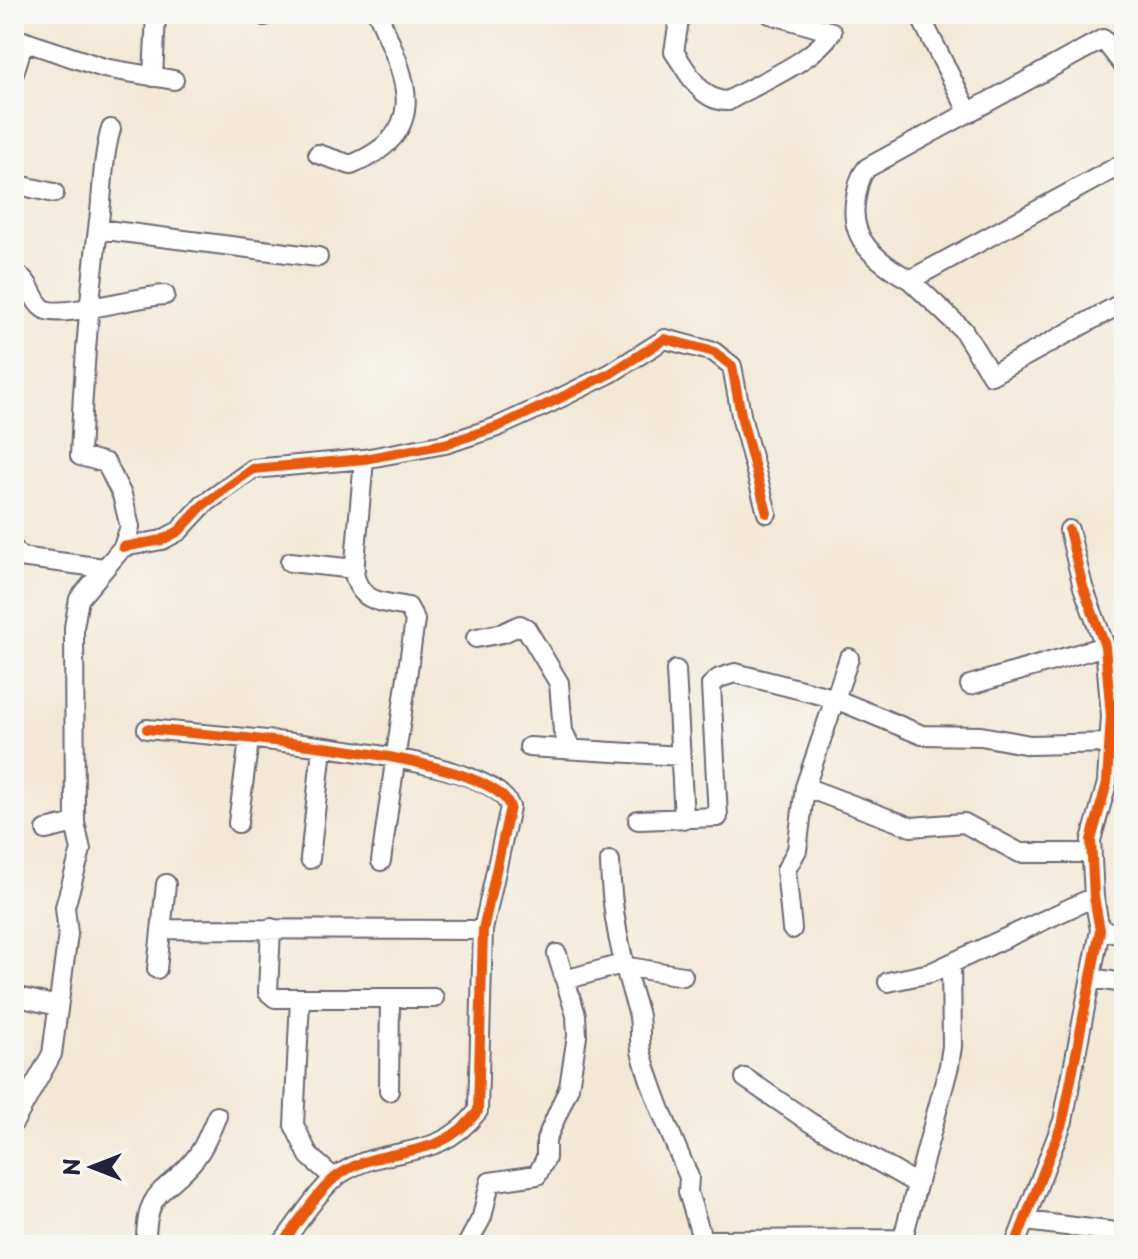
<svg xmlns="http://www.w3.org/2000/svg" width="1138" height="1259" font-family="'Playpen Sans',sans-serif">
<style>
.lines{fill:none;stroke-linecap:round;stroke-linejoin:round}
.minor-casing{stroke:#6b6771;stroke-width:22}
.minor{stroke:#fff;stroke-width:18}
.cycleway-casing{stroke:#f6f6f2;stroke-width:15}
.cycleway{stroke:#e8590c;stroke-width:10}
</style>
<rect width="100%" height="100%" fill="#f6f6f2"/>
<filter id="ink" filterUnits="userSpaceOnUse"><feTurbulence type="fractalNoise" baseFrequency=".0125" numOctaves="2"/><feDisplacementMap in="SourceGraphic" scale="16" xChannelSelector="R" yChannelSelector="G"/><feConvolveMatrix kernelMatrix="1 2 1 2 8 2 1 2 1" color-interpolation-filters="sRGB"/></filter>
<filter id="wash" filterUnits="userSpaceOnUse"><feTurbulence type="fractalNoise" baseFrequency=".006" numOctaves="4" result="noise"/><feDisplacementMap in="SourceGraphic" scale="32" xChannelSelector="R" yChannelSelector="G"/><feGaussianBlur stdDeviation="1.8" result="paint"/><feColorMatrix in="noise" values="0 0 0 0 0 0 0 0 0 0 0 0 0 0 0 0 0 1.4 0 .05"/><feComposite in="paint" operator="in"/></filter>
<g filter="url(#wash)">
<rect width="100%" height="100%" fill="#f3e8d6"/>
</g>
<g filter="url(#ink)">
<g class="lines">
<g class="minor-casing">
<path id="minor" d="M 680,14 L 674,52 C 689,73 700,101 728,101 C 761,81 810,64 832,32 L 770,14
M 919,14 L 969,113
M 264,16 L 265,14
M 14,38 L 104,68 L 174,80
M 1124,66 L 1103,39 L 867,168 C 860,176 858,186 856,197 C 847,240 877,261 910,280 L 1124,163
M 14,73 L 24,41
M 153,77 L 156,14
M 318,154 L 351,165 C 434,131 405,77 378,14
M 14,184 L 54,193
M 98,229 L 318,257
M 14,273 C 34,282 30,300 44,309 C 60,319 139,296 165,295
M 910,280 L 963,330 L 991,375 L 1124,302
M 364,459 L 354,573 C 360,603 382,602 408,607 L 415,620 L 381,861
M 123,547 L 162,540 L 179,531 L 203,505 L 253,469 L 364,459 L 445,444 L 497,427 L 552,402 L 611,373 L 665,339 L 714,352 L 732,366 L 742,420 L 767,513
M 14,549 L 20,557 L 104,568
M 290,562 L 355,569
M 476,638 L 503,633 L 520,625 L 526,628 L 559,683 L 563,731 L 571,748
M 676,670 L 684,819
M 970,685 L 1105,646
M 147,729 C 206,735 493,752 510,807 L 483,930 L 478,1111 C 436,1165 389,1142 340,1174 C 321,1186 296,1226 281,1245
M 529,747 L 681,756
M 805,787 L 911,827 L 964,823 L 1020,853 L 1091,853
M 638,820 L 718,817 L 711,685 L 719,678 L 735,673 L 833,698 L 922,735 L 981,736 L 1030,745 L 1109,743
M 238,823 L 249,740
M 46,830 L 75,823 L 74,627 L 79,599 L 123,547 L 130,527 L 122,495 L 106,463 L 80,456 C 83,377 89,299 99,221 C 103,190 102,160 111,129
M 310,859 L 322,748
M 610,861 C 611,914 622,962 638,1012 C 642,1026 638,1042 642,1055 C 654,1097 672,1137 689,1177 L 688,1192 L 704,1245
M 271,928 L 268,992 L 275,998 L 434,998
M 162,929 L 483,930
M 792,929 L 786,870 L 797,850 L 805,787 L 849,658
M 1100,930 L 1124,934
M 623,966 L 683,976
M 157,969 L 166,884
M 1091,978 L 1124,983
M 565,980 L 622,964
M 888,982 L 930,973 L 1094,897
M 14,996 L 58,1006
M 300,999 L 294,1125 L 309,1156 L 335,1179
M 745,1078 L 811,1123 L 917,1184
M 389,1091 L 390,998
M 14,1122 L 52,1054 L 68,934 L 65,907 L 81,850 L 75,823
M 1025,1221 L 1124,1233
M 146,1245 C 145,1184 169,1194 197,1156 C 206,1144 211,1129 217,1116
M 467,1245 L 482,1217 L 490,1182 L 537,1175 L 546,1158 L 546,1140 L 569,1087 L 577,1036 L 576,1015 L 557,954
M 708,1245 L 712,1240 L 902,1239
M 901,1245 L 949,1066 L 952,1046 L 951,964
M 1015,1245 L 1063,1121 L 1100,930 L 1094,897 L 1091,840 L 1107,783 L 1111,716 L 1105,646 L 1083,587 L 1069,530"/>
</g>
<use href="#minor" class="minor"/>
<g class="cycleway-casing">
<path id="cycleway" d="M 123,547 L 162,540 L 179,531 L 203,505 L 253,469 L 364,459 L 445,444 L 497,427 L 552,402 L 611,373 L 665,339 L 714,352 L 732,366 L 742,420 L 767,513
M 147,729 C 206,735 493,752 510,807 L 483,930 L 478,1111 C 436,1165 389,1142 340,1174 C 321,1186 296,1226 281,1245
M 1015,1245 L 1063,1121 L 1100,930 L 1094,897 L 1091,840 L 1107,783 L 1111,716 L 1105,646 L 1083,587 L 1069,530"/>
</g>
<use href="#cycleway" class="cycleway"/>
</g>
</g>
<rect width="1138" height="1259" fill="none" stroke="#f6f6f2" stroke-width="48"/>
<g transform="translate(92 1167) rotate(270)" stroke="#f6f6f2" stroke-width="6" paint-order="stroke">
<path d="M0-6L14 30L0 20L-14 30Z" fill="#22223b"/>
<text y="-12" font-size="22" font-weight="bold" text-anchor="middle" fill="#22223b">N</text>
</g>
</svg>
